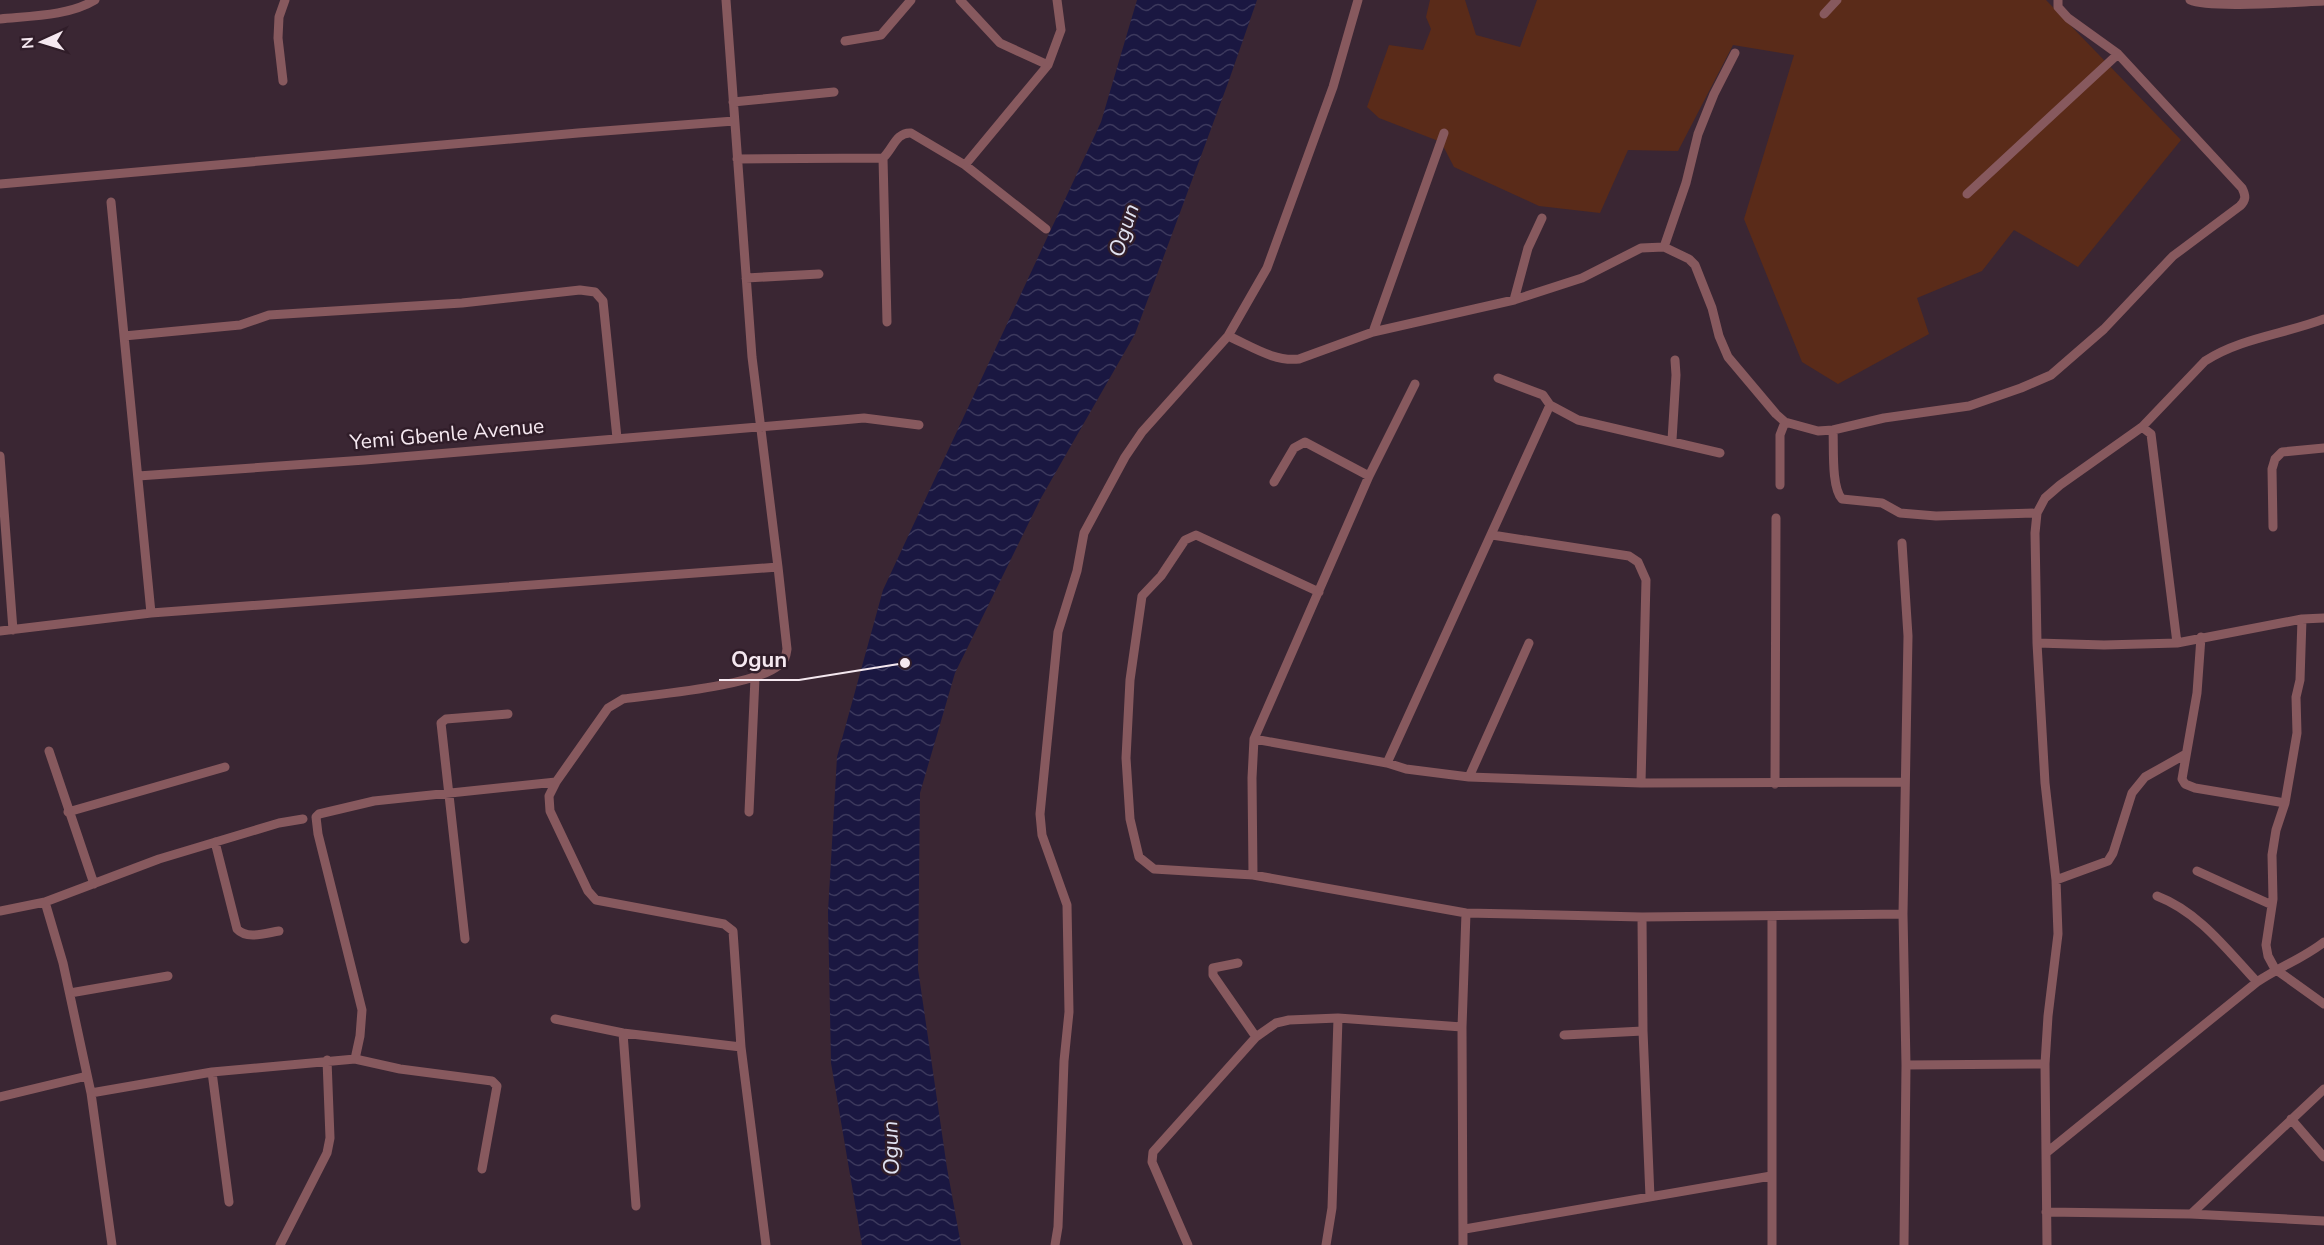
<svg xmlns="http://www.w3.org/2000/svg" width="2324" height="1245" font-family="'Nunito Sans',sans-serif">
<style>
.green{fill:#5a2b19}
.water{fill:url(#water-waves)}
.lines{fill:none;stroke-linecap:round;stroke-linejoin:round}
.minor{stroke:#87595e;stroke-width:9}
.labels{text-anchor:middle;stroke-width:5;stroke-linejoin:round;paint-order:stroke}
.street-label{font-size:21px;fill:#f5e8f0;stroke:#301d29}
.water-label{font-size:22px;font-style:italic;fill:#e0e2f1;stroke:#301d29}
.leader{fill:none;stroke:#f5e8f0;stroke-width:2}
.callout-dot{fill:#f5e8f0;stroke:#301d29;stroke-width:2}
.callout-label{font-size:22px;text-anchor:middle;font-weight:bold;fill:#f5e8f0;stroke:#301d29;stroke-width:5;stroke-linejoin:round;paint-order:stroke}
</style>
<defs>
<pattern id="water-waves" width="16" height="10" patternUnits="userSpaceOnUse" patternTransform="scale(1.5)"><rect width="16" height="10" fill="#1a1741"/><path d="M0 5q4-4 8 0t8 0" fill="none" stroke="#3c395d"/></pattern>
</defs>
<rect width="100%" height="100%" fill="#3a2633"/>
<path class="green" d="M 1430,0 L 1465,0 L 1476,35 L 1520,47 L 1537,0 L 2046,0 L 2181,140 L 2078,267 L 2014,230 L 1982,271 L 1917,298 L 1929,334 L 1838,384 L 1802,362 L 1744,219 L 1794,55 L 1733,45 L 1678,151 L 1628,150 L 1600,213 L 1539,206 L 1454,167 L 1441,142 L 1379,118 L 1367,107 L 1389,45 L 1423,50 L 1431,29 L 1426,17 Z"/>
<path class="water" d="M 1137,0 L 1257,0 L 1228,83 L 1135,334 L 1041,498 L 955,673 L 920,793 L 918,969 L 947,1168 L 961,1245 L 862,1245 L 831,1063 L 828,912 L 837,757 L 883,590 L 1101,122 Z"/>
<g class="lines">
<path class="minor" d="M 960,0 L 1000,43 L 1048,65
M 2190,0 C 2210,9 2297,2 2324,1
M 1824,14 L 1837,0
M 0,19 C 30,16 69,16 95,0
M 845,41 L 881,35 L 911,0
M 283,81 L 278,38 L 279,17 L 285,0
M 733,102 L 834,92
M 883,158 L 887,322
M 737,159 L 883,158 C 893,149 896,132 911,133 L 965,165 L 1046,229
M 965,165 L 1048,65 L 1061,30 L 1057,0
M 0,184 L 578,133 L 734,121
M 1967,194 L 2118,54
M 111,202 L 151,613
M 1664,247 L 1686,183 L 1698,134 L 1714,94 L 1735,53
M 746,278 L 819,274
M 1514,300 L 1528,248 L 1542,218
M 1373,332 L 1444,133
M 124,336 L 240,325 L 269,315 L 462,303 L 580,290 L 595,292 L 603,301 L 617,438
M 1228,336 C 1251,346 1274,362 1299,359 L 1373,332 L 1514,300 L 1582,278 L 1641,248 L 1664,247 L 1689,259 L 1695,265 L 1712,308 L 1719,336 L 1728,357 L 1776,414 L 1785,422 L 1818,431 L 1833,430 L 1884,418 L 1969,406 L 2021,388 L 2051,375 L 2104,329 L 2173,256 L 2240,206 C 2246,200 2246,196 2242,188 L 2118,54 L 2068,18 L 2058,7 L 2058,0
M 1498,378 L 1543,395 L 1550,405 L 1578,420 L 1720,453
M 2142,427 L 2151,434 L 2177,643
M 1833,430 C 1834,447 1831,487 1842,499 L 1882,503 L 1900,513 L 1936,516 L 2037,513
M 1672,440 L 1676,375 L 1675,360
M 0,456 L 13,630
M 138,476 L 365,460 L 842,420 L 864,418 L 919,425
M 1274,482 L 1294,448 L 1305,442 L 1369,476
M 1780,485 L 1780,435 L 1785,422
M 2273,527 L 2272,469 L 2275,459 L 2282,452 L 2324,448
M 1492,535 L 1629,556 L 1638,562 L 1646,580 L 1641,783
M 1902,543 L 1908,636 L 1903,914 L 1906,1065 L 1904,1245
M 1319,592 L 1196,535 L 1185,540 L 1161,576 L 1142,596 L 1130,680 L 1126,758 L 1130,819 L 1139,857 L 1154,869 L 1253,875 L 1466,913 L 1642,917 L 1903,914
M 2302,619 L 2300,680 L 2296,697 L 2297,733 L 2285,803 L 2276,830 L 2272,855 L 2273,899 L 2266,945 L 2268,956 L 2275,969 L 2324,1004
M 0,631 L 151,613 L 778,567 L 752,357 L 726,0
M 2201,637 L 2197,693 L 2182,779 L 2185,784 L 2195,788 L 2285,803
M 2037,643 L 2104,645 L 2177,643 L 2302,619 L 2324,618
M 1254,739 L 1387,763 L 1406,769 L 1469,777 L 1641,783 L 1905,782
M 49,751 L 94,884
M 1387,763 L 1550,405
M 1469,777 L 1529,643
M 1775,784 L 1776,518
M 68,812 L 225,767
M 749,812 L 755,678
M 215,842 L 237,929 C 247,940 266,933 279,931
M 2197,871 L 2272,905
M 1253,875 L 1252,778 L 1254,739 L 1369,476 L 1415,384
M 2056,880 L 2108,861 L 2113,853 L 2132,793 L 2145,777 L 2186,754
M 2157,896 C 2199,912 2227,950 2257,982
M 45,902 L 63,963 L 91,1093 L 112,1245
M 0,911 L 45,902 L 159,859 L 279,823 L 303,819
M 1642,917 L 1643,1031 L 1650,1197
M 465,939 L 441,723 L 446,719 L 508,714
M 1238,963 L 1213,968 L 1213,975 L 1256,1037
M 70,993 L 168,976
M 555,1019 L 623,1033 L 741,1047
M 623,1033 L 636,1206
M 1564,1035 L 1643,1031
M 355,1059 L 360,1036 L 362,1010 L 318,834 L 316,817 L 319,814 L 374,801 L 556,782
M 1906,1065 L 2045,1064
M 212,1072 L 229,1202
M 91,1093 L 212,1072 L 355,1059 L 400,1069 L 492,1081 L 497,1086 L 482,1169
M 0,1097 L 87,1076
M 2291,1119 L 2324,1157
M 2046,1153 L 2257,982 C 2279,967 2304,958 2324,942
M 2046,1212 L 2191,1214 L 2324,1221
M 2191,1214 L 2324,1089
M 1465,1229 L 1771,1176
M 280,1245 L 327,1153 L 330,1138 L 327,1060
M 766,1245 L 741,1047 L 733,931 L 724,924 L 596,900 L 588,891 L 550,811 L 549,796 L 556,782 L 608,708 L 623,699 C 658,694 755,686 779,665 C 785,661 786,656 787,649 L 778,567
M 1055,1245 L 1058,1227 L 1064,1061 L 1069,1012 L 1067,905 L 1042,835 L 1040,814 L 1058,632 L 1077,571 L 1084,533 L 1125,457 L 1142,432 L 1228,336 L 1267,268 L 1333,87 L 1358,0
M 1188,1245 L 1152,1162 L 1153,1152 L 1256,1037 L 1276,1023 L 1289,1020 L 1338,1018 L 1462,1027
M 1326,1245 L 1332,1208 L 1338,1018
M 1463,1245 L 1462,1027 L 1466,913
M 1772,1245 L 1772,916
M 2047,1245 L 2045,1064 L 2048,1016 L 2058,934 L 2056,880 L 2045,783 L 2037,643 L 2035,533 L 2037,513 L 2045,498 L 2060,485 L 2142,427 L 2205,361 C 2240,338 2285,334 2324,319"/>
</g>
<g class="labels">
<g class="street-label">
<text transform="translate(447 434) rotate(-5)" y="7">Yemi Gbenle Avenue</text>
</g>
<g class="water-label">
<text transform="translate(1123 230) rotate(-72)" y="8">Ogun</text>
<text transform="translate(890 1148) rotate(-92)" y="8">Ogun</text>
</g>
</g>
<path class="leader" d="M905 663L799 680H719"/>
<circle class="callout-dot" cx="905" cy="663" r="6"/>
<g class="callout-label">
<text x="759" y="667">Ogun</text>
</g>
<g transform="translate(42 42) rotate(266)" stroke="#301d29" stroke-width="4.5" paint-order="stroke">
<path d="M0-4.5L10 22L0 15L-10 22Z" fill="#f5e8f0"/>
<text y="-9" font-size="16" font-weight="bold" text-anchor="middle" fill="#f5e8f0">N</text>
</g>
</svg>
